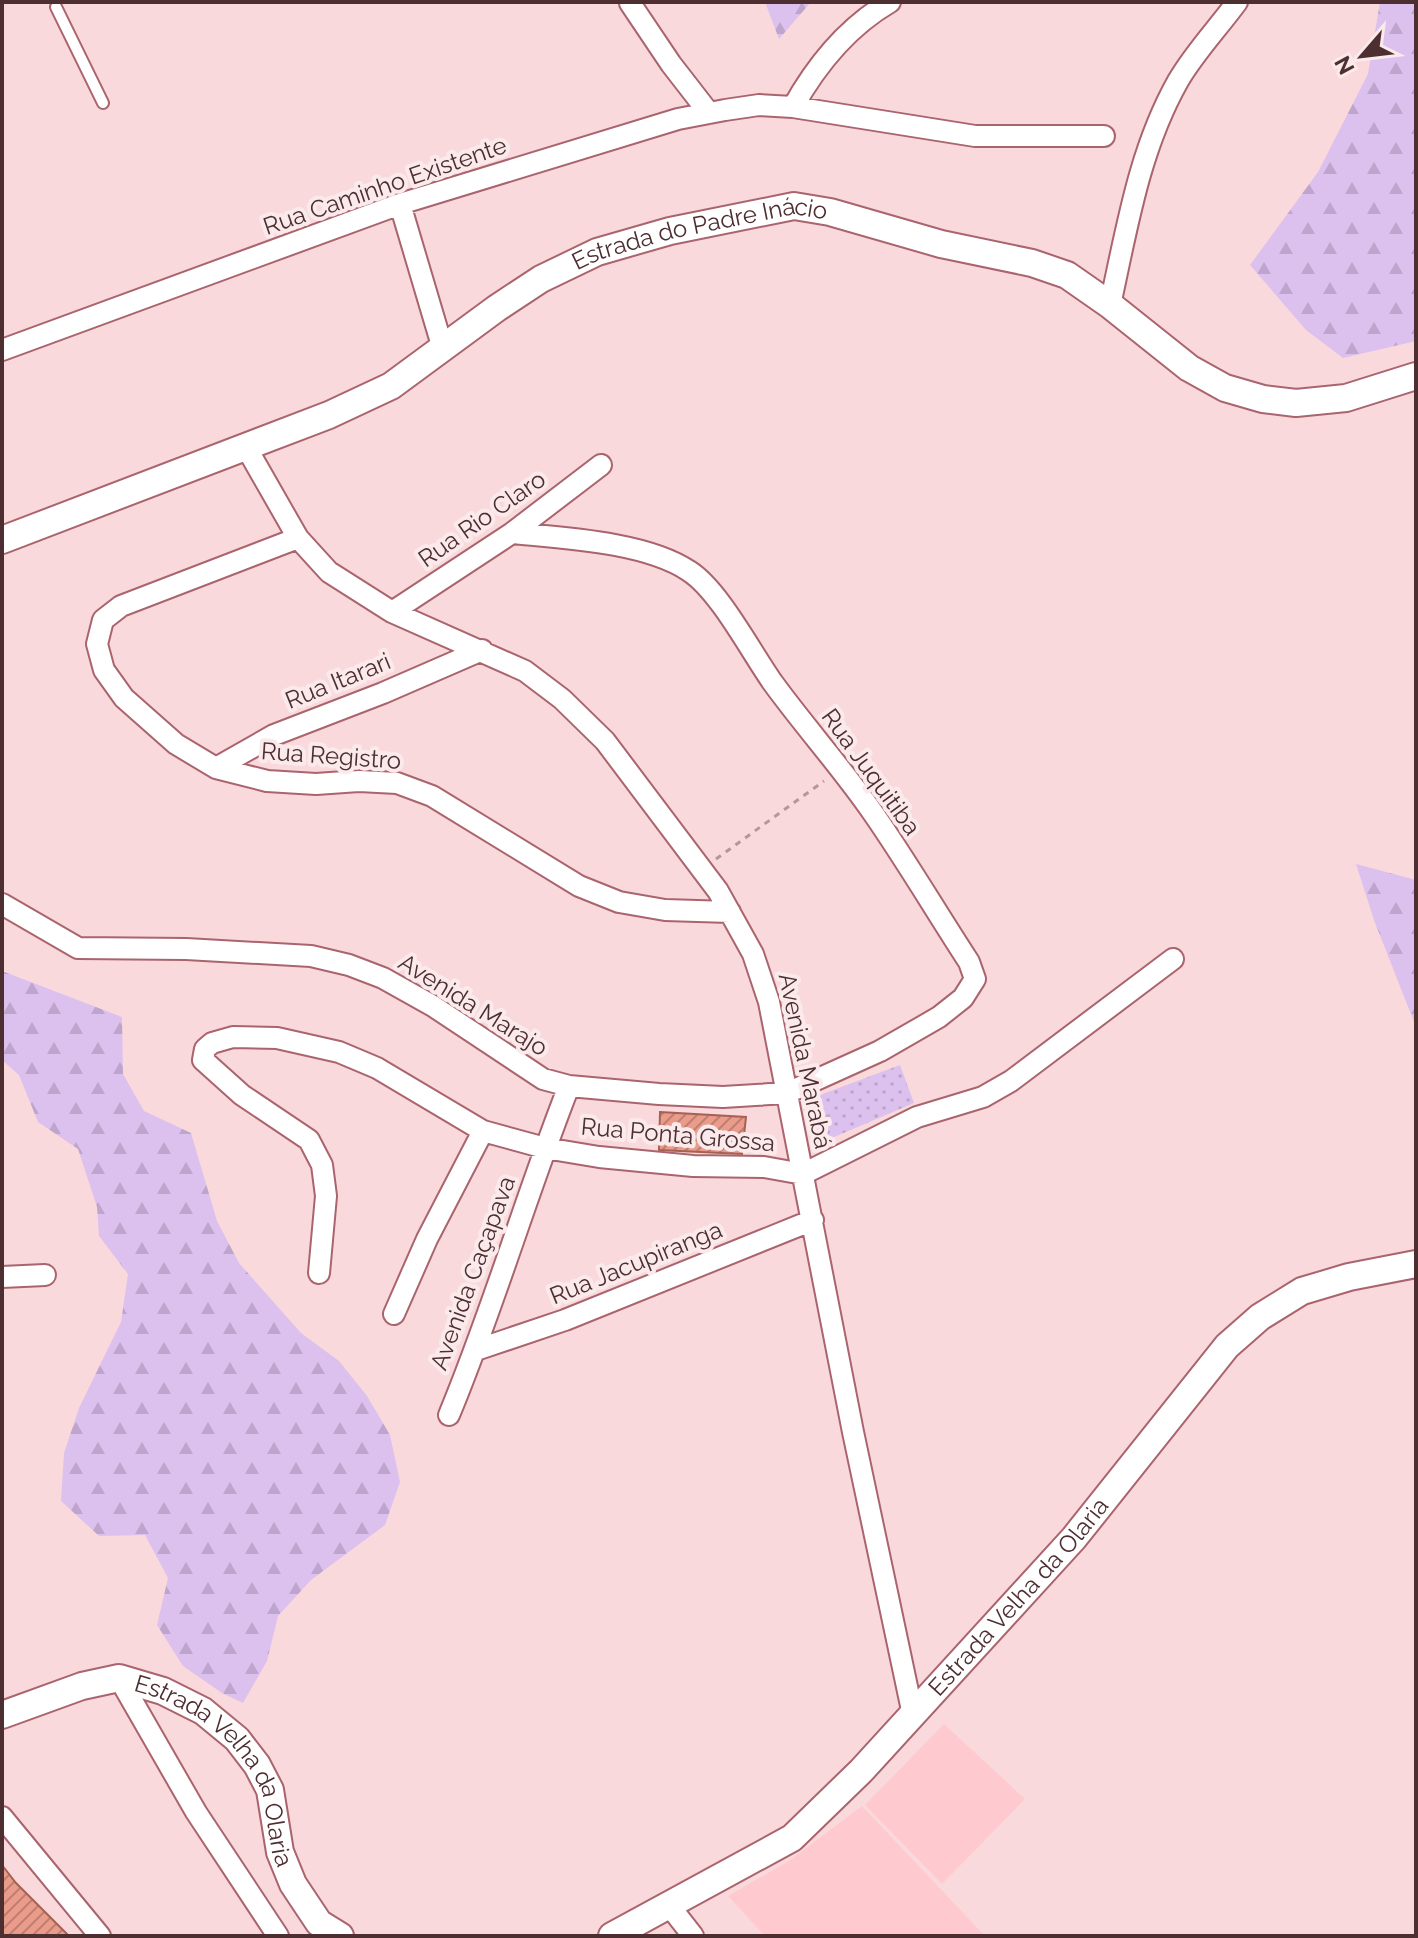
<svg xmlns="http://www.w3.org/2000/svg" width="1418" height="1938" font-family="Raleway,sans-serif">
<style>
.built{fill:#ffcacf}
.forest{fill:url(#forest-firs)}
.park{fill:url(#park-dots)}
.building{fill:url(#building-hatch);stroke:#a56254;stroke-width:2}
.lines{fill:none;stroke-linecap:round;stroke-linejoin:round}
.service-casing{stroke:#aa646d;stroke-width:14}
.minor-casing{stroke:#aa646d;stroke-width:24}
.tertiary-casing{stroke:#aa646d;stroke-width:30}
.path{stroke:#b69799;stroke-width:3;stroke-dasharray:6 6;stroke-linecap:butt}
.service{stroke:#fff;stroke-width:10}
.minor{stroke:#fff;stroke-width:20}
.tertiary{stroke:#fff;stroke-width:26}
.labels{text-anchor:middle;stroke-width:8;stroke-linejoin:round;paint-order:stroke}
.street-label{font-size:24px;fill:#4d2e31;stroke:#fbeaeb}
</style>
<defs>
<pattern id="forest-firs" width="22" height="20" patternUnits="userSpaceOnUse" patternTransform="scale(2)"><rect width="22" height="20" fill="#dcc0ee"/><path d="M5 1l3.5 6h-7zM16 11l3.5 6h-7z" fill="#bea5cd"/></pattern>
<pattern id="park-dots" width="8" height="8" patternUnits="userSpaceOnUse" patternTransform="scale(2)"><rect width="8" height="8" fill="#dcc0ee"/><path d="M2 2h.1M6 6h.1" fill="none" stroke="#bea5cd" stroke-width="1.8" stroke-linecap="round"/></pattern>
<pattern id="building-hatch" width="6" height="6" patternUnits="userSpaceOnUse" patternTransform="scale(2)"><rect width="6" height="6" fill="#ea9b8a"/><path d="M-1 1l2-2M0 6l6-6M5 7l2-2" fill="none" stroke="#c07f71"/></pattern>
</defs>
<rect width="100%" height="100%" fill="#f9d9db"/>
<path class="built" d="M 944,1724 L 1025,1799 L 942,1884 L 865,1805 Z
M 862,1806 L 985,1936 L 765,1936 L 728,1896 L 789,1861 Z"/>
<path class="forest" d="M 765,2 L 811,2 L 779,39 Z
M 1380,2 L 1416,2 L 1416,341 L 1343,358 L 1306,330 L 1250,265 L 1318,172 L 1368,74 Z
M 1356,864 L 1416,880 L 1416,1027 L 1374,920 Z
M 2,971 L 122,1017 L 123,1074 L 144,1111 L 191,1133 L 217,1221 L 239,1263 L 301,1333 L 339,1361 L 367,1396 L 390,1435 L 400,1482 L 385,1525 L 311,1580 L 278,1616 L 267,1661 L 243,1703 L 222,1693 L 183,1666 L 157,1625 L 168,1578 L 145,1535 L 99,1536 L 61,1501 L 64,1453 L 79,1408 L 121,1322 L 128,1274 L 99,1236 L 97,1207 L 78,1149 L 38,1122 L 19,1075 L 2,1060 Z"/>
<path class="park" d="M 900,1065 L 914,1103 L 813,1146 L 812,1098 Z"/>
<path class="building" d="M 660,1112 L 746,1117 L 742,1154 L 659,1150 Z
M 2,1865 L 16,1883 L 69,1936 L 2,1936 Z"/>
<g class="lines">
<g class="service-casing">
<path id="service" d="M 56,7 L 103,103"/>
</g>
<g class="minor-casing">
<path id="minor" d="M 630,3 L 671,64 L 709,113
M 793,107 C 817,64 847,27 890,2
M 400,204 L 443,349
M 1110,305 C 1127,228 1139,150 1178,81 C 1194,53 1218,28 1237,2
M 2,350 L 400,204 L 678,119 L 725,110 L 759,105 L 793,107 L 975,136 L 1104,136
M 246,447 L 298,538 L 329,572 L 392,612 L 525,671 L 562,699 L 605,741 L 718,891 L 753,954 L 769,1002 L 853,1432 L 913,1715
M 298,538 L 121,606 L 103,620 L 97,644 L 104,670 L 124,698 L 176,744 L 216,768 L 267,781 L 316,784 L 359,781 L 397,783 L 432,796 L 579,886 L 619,902 L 665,910 L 730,912
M 392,612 L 512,533 L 601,465
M 216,768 L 274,735 L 383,693 L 482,650
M 2,904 L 78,948 L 186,949 L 311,956 L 349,965 L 383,978 L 433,1006 L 543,1079 L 569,1086 L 659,1094 L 723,1097 L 787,1093 L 880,1051 L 939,1017 L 963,998 L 975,979 L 969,962 C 937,913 907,862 873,813 C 842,768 805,727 773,683 C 751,652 719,590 689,571 C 646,542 563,538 512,533
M 319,1273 L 326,1196 L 322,1165 L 309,1140 L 242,1095 L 203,1060 L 205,1049 L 212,1043 L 233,1037 L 277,1038 L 339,1052 L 377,1068 L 483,1131 L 545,1148 L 599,1157 L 693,1166 L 764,1167 L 803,1174 L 917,1117 L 983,1097 L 1011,1081 L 1173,959
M 2,1277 L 45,1275
M 394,1314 L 427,1239 L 483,1131
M 476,1350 L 565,1320 L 813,1220
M 449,1415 C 494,1307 526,1195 569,1086
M 119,1678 L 196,1812 L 278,1936
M 2,1817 L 100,1936
M 668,1904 L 693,1936"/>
</g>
<g class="tertiary-casing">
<g id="tertiary">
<path id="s1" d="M 2,540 L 329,415 L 391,386 L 497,308 L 541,279 L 597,252 L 670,231 L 794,206 L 830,212 L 941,244 L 1032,263 L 1067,275 L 1110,305 L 1189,368 L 1225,388 L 1263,399 L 1296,403 L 1346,398 L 1416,376"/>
<path id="s2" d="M 2,1715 L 82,1686 L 119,1678 L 163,1691 L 203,1711 L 237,1739 L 257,1765 L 270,1790 L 280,1852 L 293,1884 L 319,1923 L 340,1936"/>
<path id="s3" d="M 612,1936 L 792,1838 L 861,1771 L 1074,1538 L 1227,1346 L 1260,1317 L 1302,1291 L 1349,1277 L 1416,1264"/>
</g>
</g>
<path class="path" d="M 716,859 L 824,781"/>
<use href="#service" class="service"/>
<use href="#minor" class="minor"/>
<use href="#tertiary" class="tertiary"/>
</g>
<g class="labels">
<g class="street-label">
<text transform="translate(385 186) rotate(-19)" y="8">Rua Caminho Existente</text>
<text dy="8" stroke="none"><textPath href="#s1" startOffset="770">Estrada do Padre Inácio</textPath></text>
<text transform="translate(482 519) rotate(-35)" y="8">Rua Rio Claro</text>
<text transform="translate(338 681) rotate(-22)" y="8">Rua Itarari</text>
<text transform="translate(331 756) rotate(4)" y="8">Rua Registro</text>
<text transform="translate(871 772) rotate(54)" y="8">Rua Juquitiba</text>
<text transform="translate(473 1005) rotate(32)" y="8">Avenida Marajo</text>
<text transform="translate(805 1061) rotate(78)" y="8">Avenida Marabá</text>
<text transform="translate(678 1135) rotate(5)" y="8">Rua Ponta Grossa</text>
<text transform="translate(636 1263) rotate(-22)" y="8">Rua Jacupiranga</text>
<text transform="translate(473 1273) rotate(-70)" y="8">Avenida Caçapava</text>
<text dy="8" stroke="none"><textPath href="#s3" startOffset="536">Estrada Velha da Olaria</textPath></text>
<text dy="8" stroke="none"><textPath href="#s2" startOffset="268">Estrada Velha da Olaria</textPath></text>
</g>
</g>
<rect width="1418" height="1938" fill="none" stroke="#4d2e31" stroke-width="8"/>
<g transform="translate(1362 56) rotate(242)" stroke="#fbeaeb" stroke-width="6" paint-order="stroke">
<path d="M0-6L14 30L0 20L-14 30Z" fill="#4d2e31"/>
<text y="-12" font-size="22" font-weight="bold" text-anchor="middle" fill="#4d2e31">N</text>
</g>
</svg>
